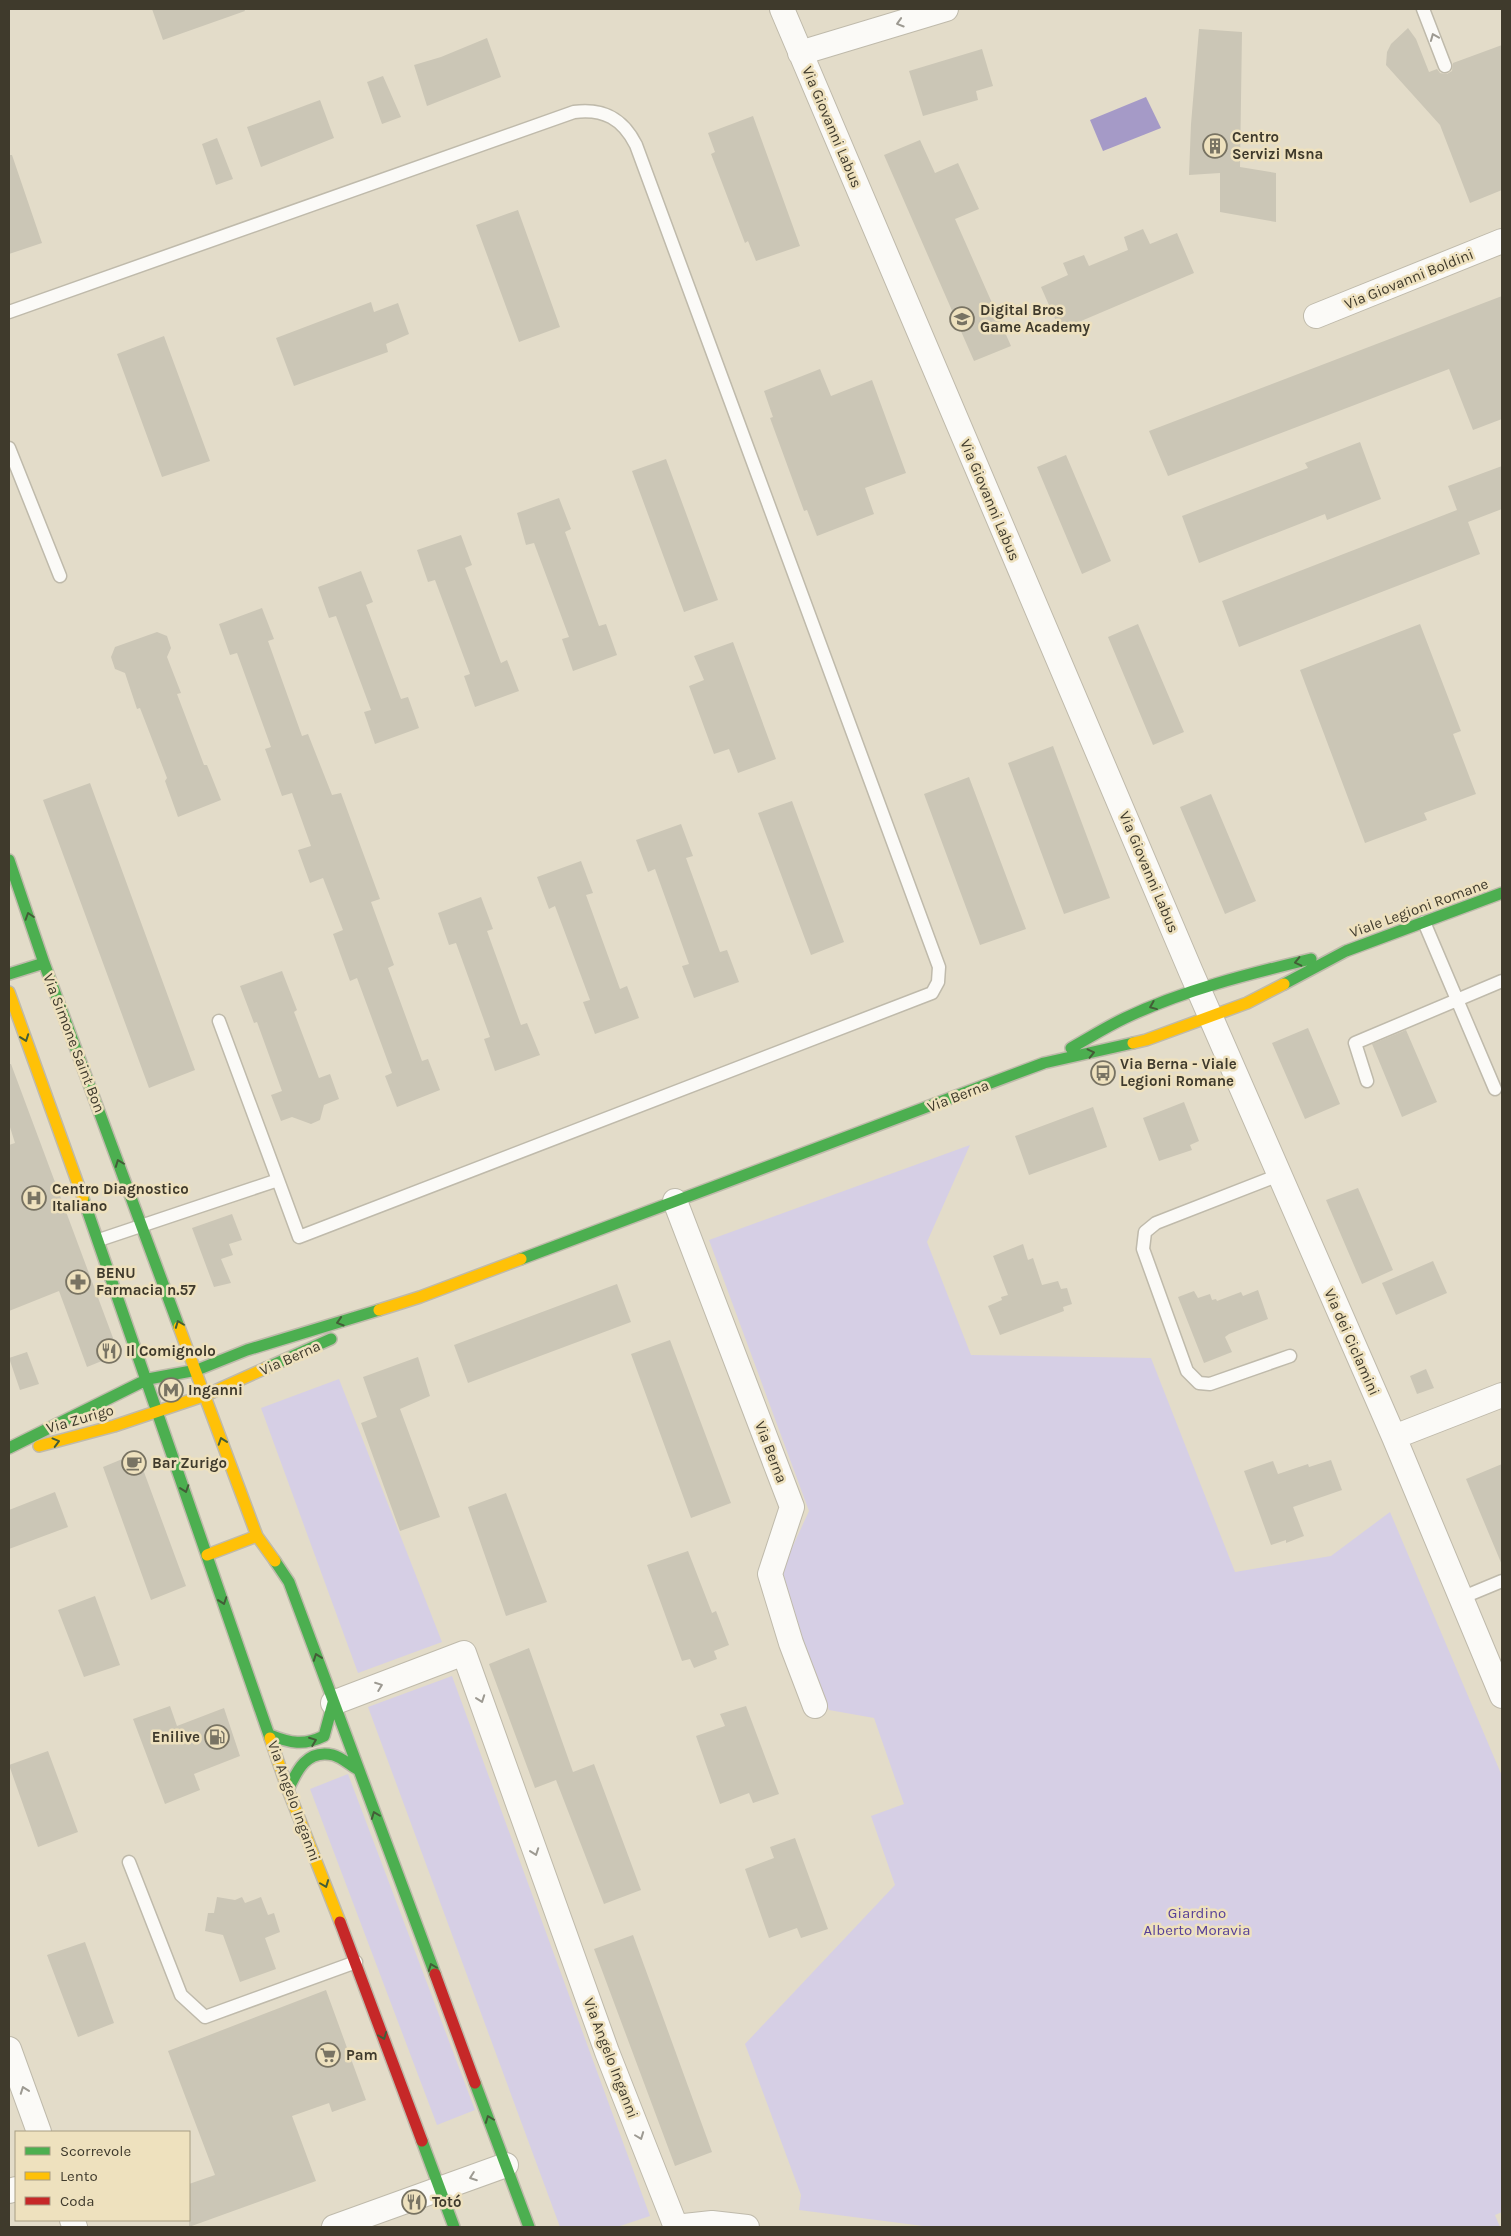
<svg xmlns="http://www.w3.org/2000/svg" width="1511" height="2236" font-family="Karla,sans-serif">
<style>
.green{fill:#d6cfe5}
.water{fill:#a59ac7}
.building{fill:#cbc6b6}
.lines{fill:none;stroke-linecap:round;stroke-linejoin:round}
.lane-casing{stroke:#bfbaab;stroke-width:15}
.street-casing{stroke:#bfbaab;stroke-width:26}
.fast-casing{stroke:#bfbaab;stroke-width:14}
.slow-casing{stroke:#bfbaab;stroke-width:14}
.jam-casing{stroke:#bfbaab;stroke-width:14}
.lane{stroke:#fbfaf7;stroke-width:12}
.street{stroke:#fbfaf7;stroke-width:24}
.fast{stroke:#4caf50;stroke-width:11}
.slow{stroke:#ffc107;stroke-width:11}
.jam{stroke:#c62828;stroke-width:11}
.oneway{stroke:#9d9a92}
.oneway2{stroke:#435d37}
.labels{text-anchor:middle;stroke-width:5;stroke-linejoin:round;paint-order:stroke}
.street-label{font-size:15px;fill:#3f3a2c;stroke:#eee1be}
.poi-label{font-size:15px;font-weight:bold;fill:#3f3a2c;stroke:#eee1be;text-anchor:start}
.park-label{font-size:15px;fill:#563f98;stroke:#eee1be}
</style>
<rect width="100%" height="100%" fill="#e3dcc9"/>
<path class="green" d="M 970,1145 L 927,1242 L 971,1355 L 1151,1358 L 1235,1572 L 1331,1556 L 1390,1512 L 1502,1776 L 1502,2212 L 1495,2215 L 1500,2227 L 931,2227 L 799,2210 L 801,2195 L 745,2044 L 895,1885 L 871,1816 L 904,1804 L 874,1718 L 829,1710 L 779,1576 L 809,1511 L 709,1240 Z
M 339,1379 L 442,1642 L 358,1673 L 261,1408 Z
M 452,1676 L 650,2216 L 617,2227 L 560,2227 L 368,1707 Z
M 348,1774 L 475,2110 L 437,2125 L 310,1789 Z"/>
<path class="water" d="M 1146,97 L 1161,128 L 1103,151 L 1090,120 Z"/>
<path class="building" d="M 152,9 L 244,9 L 245,11 L 163,40 Z
M 1408,28 L 1416,39 L 1429,72 L 1437,69 L 1440,73 L 1447,74 L 1452,71 L 1453,63 L 1502,45 L 1502,190 L 1470,203 L 1440,125 L 1386,65 L 1387,52 L 1391,44 Z
M 1199,29 L 1242,32 L 1240,167 L 1276,173 L 1276,222 L 1220,212 L 1220,173 L 1189,175 L 1191,124 Z
M 487,38 L 501,77 L 427,106 L 414,65 L 441,57 Z
M 982,49 L 993,86 L 976,91 L 978,100 L 923,116 L 909,71 Z
M 383,76 L 401,117 L 382,124 L 367,82 Z
M 320,100 L 334,138 L 261,167 L 247,127 Z
M 753,116 L 800,246 L 756,261 L 748,241 L 745,243 L 711,154 L 715,152 L 708,133 Z
M 217,138 L 233,179 L 216,185 L 202,144 Z
M 920,140 L 935,173 L 958,163 L 979,209 L 955,219 L 1011,346 L 974,361 L 884,155 Z
M 9,155 L 12,155 L 42,243 L 9,254 Z
M 518,210 L 560,327 L 519,342 L 476,225 Z
M 1143,229 L 1150,244 L 1177,233 L 1194,273 L 1060,330 L 1041,287 L 1068,275 L 1063,263 L 1084,255 L 1089,266 L 1128,250 L 1124,237 Z
M 1502,296 L 1502,419 L 1473,430 L 1449,369 L 1168,476 L 1149,431 Z
M 371,302 L 374,312 L 398,303 L 409,334 L 386,344 L 388,352 L 294,386 L 276,338 Z
M 164,336 L 210,461 L 162,477 L 117,354 Z
M 820,369 L 831,396 L 872,380 L 906,473 L 865,488 L 874,514 L 817,536 L 807,510 L 804,511 L 770,418 L 773,417 L 764,391 Z
M 1360,442 L 1381,499 L 1327,520 L 1325,514 L 1199,563 L 1182,516 L 1308,468 L 1305,463 Z
M 1066,455 L 1111,561 L 1082,574 L 1037,467 Z
M 666,459 L 718,600 L 684,612 L 632,471 Z
M 1502,466 L 1502,509 L 1468,522 L 1480,554 L 1239,647 L 1222,601 L 1457,510 L 1448,486 Z
M 559,498 L 571,529 L 565,532 L 599,626 L 606,624 L 617,655 L 573,671 L 562,639 L 569,637 L 534,543 L 526,545 L 517,513 Z
M 461,535 L 472,565 L 465,568 L 501,663 L 507,660 L 519,691 L 475,707 L 464,676 L 470,674 L 435,580 L 428,582 L 417,550 Z
M 361,571 L 373,602 L 366,605 L 401,699 L 408,697 L 419,728 L 375,744 L 364,712 L 371,710 L 336,616 L 329,618 L 318,587 Z
M 262,608 L 274,639 L 268,641 L 302,736 L 308,734 L 332,795 L 341,793 L 380,899 L 371,902 L 394,965 L 388,968 L 422,1061 L 428,1059 L 440,1090 L 397,1107 L 385,1076 L 392,1073 L 357,978 L 350,981 L 333,934 L 343,930 L 323,878 L 310,883 L 298,850 L 311,846 L 292,793 L 282,796 L 265,749 L 271,747 L 237,653 L 230,655 L 219,624 Z
M 1138,624 L 1184,732 L 1153,745 L 1108,637 Z
M 1420,624 L 1461,731 L 1453,734 L 1476,794 L 1424,813 L 1427,820 L 1365,843 L 1300,670 Z
M 157,632 L 167,636 L 171,648 L 167,657 L 181,693 L 177,694 L 204,765 L 207,765 L 221,800 L 178,817 L 165,781 L 167,778 L 140,708 L 137,709 L 125,673 L 115,669 L 111,657 L 115,647 Z
M 733,642 L 776,759 L 738,773 L 729,749 L 714,754 L 689,686 L 704,680 L 694,656 Z
M 1053,746 L 1110,898 L 1064,914 L 1008,763 Z
M 969,777 L 1026,929 L 980,945 L 924,794 Z
M 90,783 L 195,1070 L 149,1088 L 43,800 Z
M 1211,794 L 1256,901 L 1225,914 L 1180,807 Z
M 792,801 L 844,942 L 811,955 L 758,813 Z
M 681,824 L 693,856 L 686,858 L 720,952 L 727,950 L 739,982 L 694,998 L 682,966 L 689,964 L 655,869 L 648,872 L 636,840 Z
M 581,861 L 593,893 L 586,895 L 620,989 L 627,986 L 639,1018 L 595,1034 L 583,1002 L 590,1000 L 555,906 L 549,909 L 537,877 Z
M 481,897 L 493,929 L 487,931 L 521,1025 L 527,1023 L 540,1055 L 495,1071 L 484,1039 L 490,1037 L 456,943 L 449,945 L 438,913 Z
M 282,971 L 297,1010 L 294,1012 L 319,1078 L 330,1074 L 339,1099 L 324,1105 L 320,1120 L 311,1124 L 292,1117 L 281,1121 L 271,1095 L 282,1091 L 257,1022 L 254,1023 L 240,986 Z
M 1308,1028 L 1340,1104 L 1305,1119 L 1272,1043 Z
M 1406,1030 L 1437,1102 L 1402,1117 L 1372,1044 Z
M 9,1064 L 11,1064 L 119,1354 L 87,1367 L 59,1291 L 9,1311 L 9,1145 L 15,1143 L 9,1124 Z
M 1184,1102 L 1199,1141 L 1190,1145 L 1192,1150 L 1159,1161 L 1143,1118 Z
M 1093,1107 L 1107,1147 L 1029,1175 L 1015,1136 Z
M 1358,1188 L 1393,1270 L 1362,1284 L 1326,1200 Z
M 232,1214 L 242,1240 L 229,1244 L 233,1255 L 221,1259 L 231,1283 L 214,1287 L 192,1228 Z
M 1023,1244 L 1028,1260 L 1033,1258 L 1042,1285 L 1058,1281 L 1061,1289 L 1067,1288 L 1072,1304 L 1063,1307 L 1064,1311 L 1000,1335 L 988,1306 L 1002,1300 L 1001,1297 L 1008,1295 L 993,1256 Z
M 1433,1261 L 1447,1293 L 1396,1315 L 1382,1283 Z
M 617,1284 L 631,1322 L 468,1383 L 454,1345 Z
M 1258,1290 L 1268,1319 L 1229,1334 L 1225,1337 L 1232,1352 L 1204,1363 L 1178,1297 L 1194,1291 L 1198,1298 L 1210,1294 L 1212,1300 L 1216,1299 L 1217,1301 L 1241,1292 L 1243,1296 Z
M 670,1340 L 731,1503 L 691,1518 L 631,1354 Z
M 27,1352 L 39,1384 L 20,1390 L 9,1358 Z
M 418,1357 L 430,1396 L 400,1409 L 440,1517 L 400,1531 L 361,1423 L 377,1417 L 363,1377 Z
M 1426,1369 L 1434,1388 L 1417,1394 L 1410,1376 Z
M 137,1453 L 186,1586 L 151,1600 L 103,1467 Z
M 1331,1460 L 1342,1490 L 1293,1507 L 1304,1536 L 1286,1543 L 1286,1540 L 1271,1545 L 1244,1471 L 1273,1461 L 1278,1474 L 1308,1464 L 1309,1467 Z
M 1502,1464 L 1502,1565 L 1466,1479 Z
M 55,1492 L 68,1527 L 9,1549 L 9,1510 Z
M 506,1493 L 547,1602 L 506,1616 L 468,1507 Z
M 688,1551 L 712,1613 L 716,1611 L 729,1645 L 714,1651 L 717,1659 L 694,1668 L 690,1659 L 682,1661 L 647,1565 Z
M 95,1596 L 120,1665 L 84,1677 L 58,1610 Z
M 529,1648 L 573,1772 L 594,1764 L 641,1890 L 604,1904 L 556,1780 L 535,1788 L 489,1664 Z
M 170,1706 L 177,1726 L 224,1708 L 240,1756 L 194,1774 L 200,1790 L 165,1804 L 133,1719 Z
M 746,1706 L 779,1794 L 753,1803 L 749,1793 L 720,1804 L 696,1736 L 725,1726 L 720,1714 Z
M 48,1751 L 78,1832 L 38,1847 L 9,1765 Z
M 795,1838 L 828,1929 L 801,1938 L 797,1928 L 769,1938 L 745,1869 L 774,1858 L 770,1847 Z
M 217,1897 L 235,1900 L 242,1897 L 245,1903 L 261,1897 L 268,1915 L 274,1913 L 280,1932 L 265,1938 L 276,1969 L 240,1982 L 223,1935 L 205,1931 L 208,1913 L 214,1913 Z
M 633,1935 L 712,2152 L 675,2166 L 594,1949 Z
M 85,1942 L 114,2023 L 78,2037 L 47,1955 Z
M 326,1990 L 366,2100 L 332,2112 L 329,2103 L 292,2116 L 316,2181 L 189,2227 L 189,2184 L 215,2175 L 168,2051 Z"/>
<g class="lines">
<g class="lane-casing">
<path id="lane" d="M 1423,9 L 1445,66
M 9,312 L 574,112 C 604,108 623,119 636,145 L 939,967 L 938,982 L 932,993 L 299,1237 L 278,1180 L 99,1240
M 9,448 L 60,576
M 1424,922 L 1495,1089
M 219,1021 L 278,1180
M 1367,1081 L 1355,1043 L 1502,981
M 1279,1175 L 1156,1223 L 1145,1232 L 1143,1249 L 1187,1371 L 1199,1383 L 1210,1384 L 1290,1356
M 1461,1598 L 1502,1581
M 129,1862 L 181,1995 L 205,2017 L 356,1962"/>
</g>
<g class="street-casing">
<path id="street" d="M 782,9 L 1191,972 L 1394,1437 L 1502,1696
M 800,53 L 946,9
M 1316,316 L 1502,241
M 675,1201 L 792,1507 L 770,1574 L 791,1643 L 815,1706
M 1394,1437 L 1502,1395
M 333,1703 L 464,1653 L 607,2052 L 676,2227
M 9,2049 L 39,2132
M 9,2191 L 16,2189
M 72,2220 L 75,2227
M 334,2227 L 506,2165
M 675,2227 L 712,2223 L 747,2227"/>
</g>
<g class="fast-casing">
<path id="fast" d="M 9,860 L 44,963 L 179,1327
M 9,974 L 44,963
M 1284,984 L 1346,951 L 1502,893
M 1071,1048 C 1089,1038 1106,1027 1125,1018 C 1184,990 1248,974 1311,959
M 83,1198 L 270,1738
M 521,1259 L 1044,1063 L 1133,1043
M 266,1368 L 331,1339
M 9,1448 L 148,1379 L 197,1370 L 247,1350 L 379,1310
M 275,1561 L 289,1582 L 435,1974
M 270,1735 C 290,1743 304,1746 324,1736 L 333,1703
M 288,1790 C 297,1770 307,1749 333,1755 C 341,1757 350,1765 357,1769
M 475,2083 L 529,2227
M 422,2141 L 454,2227"/>
</g>
<g class="slow-casing">
<path id="slow" d="M 9,992 L 83,1198
M 1133,1043 L 1146,1040 L 1247,1003 L 1284,984
M 379,1310 L 420,1297 L 521,1259
M 179,1327 L 257,1536 L 275,1561
M 39,1446 L 114,1426 L 206,1395 L 266,1368
M 207,1555 L 257,1536
M 270,1738 L 288,1790 L 340,1922"/>
</g>
<g class="jam-casing">
<path id="jam" d="M 340,1922 L 422,2141
M 435,1974 L 475,2083"/>
</g>
<use href="#lane" class="lane"/>
<use href="#street" class="street"/>
<use href="#fast" class="fast"/>
<use href="#slow" class="slow"/>
<use href="#jam" class="jam"/>
</g>
<defs><path id="oneway-chevron" d="M-2-3.5L2.5 0L-2 3.5" fill="none" stroke-width="1.6" stroke-linecap="round" stroke-linejoin="round" transform="scale(1.25)"/></defs>
<g class="oneway">
<use href="#oneway-chevron" transform="translate(900 23) rotate(163)"/>
<use href="#oneway-chevron" transform="translate(1434 37) rotate(-112)"/>
<use href="#oneway-chevron" transform="translate(379 1686) rotate(-21)"/>
<use href="#oneway-chevron" transform="translate(481 1699) rotate(70)"/>
<use href="#oneway-chevron" transform="translate(535 1852) rotate(70)"/>
<use href="#oneway-chevron" transform="translate(24 2090) rotate(-110)"/>
<use href="#oneway-chevron" transform="translate(640 2136) rotate(69)"/>
<use href="#oneway-chevron" transform="translate(473 2177) rotate(160)"/>
</g>
<g class="oneway2">
<use href="#oneway-chevron" transform="translate(29 916) rotate(-108)"/>
<use href="#oneway-chevron" transform="translate(1298 962) rotate(167)"/>
<use href="#oneway-chevron" transform="translate(1153 1006) rotate(158)"/>
<use href="#oneway-chevron" transform="translate(25 1038) rotate(70)"/>
<use href="#oneway-chevron" transform="translate(1091 1053) rotate(-13)"/>
<use href="#oneway-chevron" transform="translate(119 1163) rotate(-111)"/>
<use href="#oneway-chevron" transform="translate(340 1322) rotate(163)"/>
<use href="#oneway-chevron" transform="translate(179 1324) rotate(-111)"/>
<use href="#oneway-chevron" transform="translate(222 1441) rotate(-109)"/>
<use href="#oneway-chevron" transform="translate(56 1442) rotate(-15)"/>
<use href="#oneway-chevron" transform="translate(185 1489) rotate(71)"/>
<use href="#oneway-chevron" transform="translate(223 1601) rotate(71)"/>
<use href="#oneway-chevron" transform="translate(317 1657) rotate(-110)"/>
<use href="#oneway-chevron" transform="translate(313 1741) rotate(-21)"/>
<use href="#oneway-chevron" transform="translate(375 1815) rotate(-111)"/>
<use href="#oneway-chevron" transform="translate(325 1884) rotate(69)"/>
<use href="#oneway-chevron" transform="translate(432 1967) rotate(-111)"/>
<use href="#oneway-chevron" transform="translate(383 2036) rotate(69)"/>
<use href="#oneway-chevron" transform="translate(489 2119) rotate(-111)"/>
</g>
<defs>
<g id="building-ring" transform="scale(1.25)"><circle r="9.5" fill="#eee1be" stroke="#787363" stroke-width="1.5"/><path d="M-4-6H4V6H1V3H-1V6H-4ZM-2.5-4.3h1.7v1.8h-1.7ZM.8-4.3h1.7v1.8H.8ZM-2.5-1h1.7V.8h-1.7ZM.8-1h1.7V.8H.8Z" fill="#787363"/></g>
<g id="school-ring" transform="scale(1.25)"><circle r="9.5" fill="#eee1be" stroke="#787363" stroke-width="1.5"/><path d="M0-5L7-2L0 1L-7-2ZM-4 1L0 2.5L4 1V4Q0 6-4 4Z" fill="#787363"/></g>
<g id="bus-ring" transform="scale(1.25)"><circle r="9.5" fill="#eee1be" stroke="#787363" stroke-width="1.5"/><path d="M-5-6H5V4H4V6H2V4H-2V6H-4V4H-5ZM-3.5-4V0h7V-4ZM-3.5 1.2v1.5H-2V1.2ZM2 1.2v1.5H3.5V1.2Z" fill="#787363"/></g>
<g id="hospital-ring" transform="scale(1.25)"><circle r="9.5" fill="#eee1be" stroke="#787363" stroke-width="1.5"/><path d="M-5-5h3v3.5h4V-5h3V5h-3V1.5h-4V5h-3Z" fill="#787363"/></g>
<g id="pharmacy-ring" transform="scale(1.25)"><circle r="9.5" fill="#eee1be" stroke="#787363" stroke-width="1.5"/><path d="M-2-6h4v4h4v4h-4v4h-4v-4h-4v-4h4Z" fill="#787363"/></g>
<g id="restaurant-ring" transform="scale(1.25)"><circle r="9.5" fill="#eee1be" stroke="#787363" stroke-width="1.5"/><path d="M-5-6h1v4h1v-4h1v4h1v-4h1v5L-1.5 .5V6h-2V.5L-5-1ZM5-6V6H3V1.5H1.5Q1.5-4 5-6Z" fill="#787363"/></g>
<g id="metro-ring" transform="scale(1.25)"><circle r="9.5" fill="#eee1be" stroke="#787363" stroke-width="1.5"/><path d="M-5.5 5V-5H-3L0 0L3-5H5.5V5H3V-.5L0 4L-3-.5V5Z" fill="#787363"/></g>
<g id="cafe-ring" transform="scale(1.25)"><circle r="9.5" fill="#eee1be" stroke="#787363" stroke-width="1.5"/><path d="M-5.5-4.5H6V0H3Q3 3.5 0 3.5H-2.5Q-5.5 3.5-5.5 0ZM3-3.2v2h1.7v-2ZM-6 4.5H4V6H-6Z" fill="#787363"/></g>
<g id="fuel-ring" transform="scale(1.25)"><circle r="9.5" fill="#eee1be" stroke="#787363" stroke-width="1.5"/><path d="M-5.5-6h7V0h2V4h1.3V-2.5L3-4.5l.8-.8L6-3V5H2.5V1h-1V6h-7ZM-4.2-4.7v3.2H.2V-4.7Z" fill="#787363"/></g>
<g id="supermarket-ring" transform="scale(1.25)"><circle r="9.5" fill="#eee1be" stroke="#787363" stroke-width="1.5"/><path d="M-6-5.5h2.5l.6 2H6L4.5 2H-2.5L-4.4-4H-6ZM-1.5 3.2a1.3 1.3 0 1 0 .1 0ZM3 3.2a1.3 1.3 0 1 0 .1 0Z" fill="#787363"/></g>
</defs>
<g fill-rule="evenodd">
<use href="#building-ring" x="1215" y="146"/>
<use href="#school-ring" x="962" y="319"/>
<use href="#bus-ring" x="1103" y="1073"/>
<use href="#hospital-ring" x="34" y="1198"/>
<use href="#pharmacy-ring" x="78" y="1282"/>
<use href="#restaurant-ring" x="109" y="1351"/>
<use href="#metro-ring" x="171" y="1390"/>
<use href="#cafe-ring" x="134" y="1463"/>
<use href="#fuel-ring" x="217" y="1737"/>
<use href="#supermarket-ring" x="328" y="2055"/>
<use href="#restaurant-ring" x="414" y="2202"/>
</g>
<g class="labels">
<g class="street-label">
<text transform="translate(832 127) rotate(67)" y="5">Via Giovanni Labus</text>
<text transform="translate(1409 279) rotate(-22)" y="5">Via Giovanni Boldini</text>
<text transform="translate(990 500) rotate(67)" y="5">Via Giovanni Labus</text>
<text transform="translate(1149 872) rotate(67)" y="5">Via Giovanni Labus</text>
<text transform="translate(1419 908) rotate(-20)" y="5">Viale Legioni Romane</text>
<text transform="translate(74 1043) rotate(69)" y="5">Via Simone Saint Bon</text>
<text transform="translate(958 1096) rotate(-21)" y="5">Via Berna</text>
<text transform="translate(1352 1342) rotate(66)" y="5">Via dei Ciclamini</text>
<text transform="translate(290 1358) rotate(-24)" y="5">Via Berna</text>
<text transform="translate(80 1419) rotate(-16)" y="5">Via Zurigo</text>
<text transform="translate(771 1452) rotate(69)" y="5">Via Berna</text>
<text transform="translate(294 1801) rotate(70)" y="5">Via Angelo Inganni</text>
<text transform="translate(611 2058) rotate(69)" y="5">Via Angelo Inganni</text>
</g>
<g class="poi-label">
<text x="1232" y="142">Centro<tspan x="1232" dy="17">Servizi Msna</tspan></text>
<text x="980" y="315">Digital Bros<tspan x="980" dy="17">Game Academy</tspan></text>
<text x="1120" y="1069">Via Berna - Viale<tspan x="1120" dy="17">Legioni Romane</tspan></text>
<text x="52" y="1194">Centro Diagnostico<tspan x="52" dy="17">Italiano</tspan></text>
<text x="96" y="1278">BENU<tspan x="96" dy="17">Farmacia n.57</tspan></text>
<text x="126" y="1356">Il Comignolo</text>
<text x="188" y="1395">Inganni</text>
<text x="152" y="1468">Bar Zurigo</text>
<text x="200" y="1742" text-anchor="end">Enilive</text>
<text x="346" y="2060">Pam</text>
<text x="432" y="2207">Totó</text>
</g>
<g class="park-label">
<text x="1197" y="1918">Giardino<tspan x="1197" dy="17">Alberto Moravia</tspan></text>
</g>
</g>
<rect width="1511" height="2236" fill="none" stroke="#3f3a2c" stroke-width="20"/>
<rect x="15" y="2131" width="175" height="90" fill="#eee1be" stroke="#a89e84"/>
<rect x="25" y="2147" width="25" height="8" fill="#4caf50" stroke="#a89e84"/>
<text x="60" y="2156" font-size="15" fill="#3f3a2c">Scorrevole</text>
<rect x="25" y="2172" width="25" height="8" fill="#ffc107" stroke="#a89e84"/>
<text x="60" y="2181" font-size="15" fill="#3f3a2c">Lento</text>
<rect x="25" y="2197" width="25" height="8" fill="#c62828" stroke="#a89e84"/>
<text x="60" y="2206" font-size="15" fill="#3f3a2c">Coda</text>
</svg>
